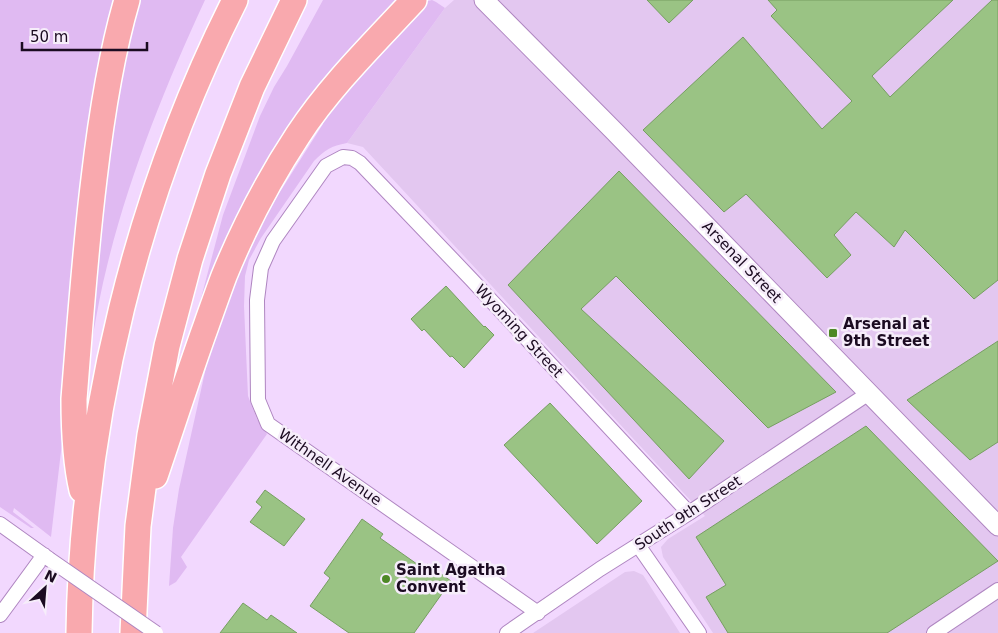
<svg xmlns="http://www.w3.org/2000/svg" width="998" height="633" font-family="'DejaVu Sans',sans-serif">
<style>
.built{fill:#e3c7f0}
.green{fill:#e0baf2}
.building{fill:#9ac384;stroke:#769e61}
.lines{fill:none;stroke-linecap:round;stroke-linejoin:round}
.minor-casing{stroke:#af86c1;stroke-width:16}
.secondary-casing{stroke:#af86c1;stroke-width:21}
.motorway-casing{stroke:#fff;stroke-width:28}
.minor{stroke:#fff;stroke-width:14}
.secondary{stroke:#fff;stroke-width:19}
.motorway{stroke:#f9a9ae;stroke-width:25}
.minor-bridge-casing{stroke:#af86c1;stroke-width:16;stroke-linecap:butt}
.minor-bridge{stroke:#fff;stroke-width:14}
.poi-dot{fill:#4e8926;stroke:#f6edfa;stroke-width:2}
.labels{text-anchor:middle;stroke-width:5;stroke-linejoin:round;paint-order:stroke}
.street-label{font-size:15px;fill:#1b0b21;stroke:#f6edfa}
.poi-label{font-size:15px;font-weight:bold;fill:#1b0b21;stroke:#f6edfa;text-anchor:start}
</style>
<rect width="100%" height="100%" fill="#f2d8fe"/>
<path class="built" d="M 454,0 L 998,0 L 998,633 L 713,633 L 663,557 L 661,547 L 668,539 L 705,516 L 363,147 L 347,143 L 445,8 Z
M 634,571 L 643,575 L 680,633 L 533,633 L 625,572 Z"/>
<path class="green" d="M 0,0 L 120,0 L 74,340 L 51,537 L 14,508 L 13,512 L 34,528 L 31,528 L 0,507 Z
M 136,0 L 205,0 C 166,84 129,176 107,266 C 96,310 90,356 82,400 L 102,172 Z
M 323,0 L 401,0 L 200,307 L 200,302 L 223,215 L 260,116 L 274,87 L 287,66 Z
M 432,0 L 436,2 L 445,8 L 347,143 C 331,146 325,150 314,161 L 261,238 L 249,260 L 245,276 L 244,306 L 248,396 L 257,419 L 267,434 L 181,557 L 187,567 L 176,582 L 169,586 L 173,528 L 179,489 L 207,363 L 227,302 L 250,249 L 271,206 L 323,124 L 322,118 L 425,2 Z"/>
<path class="building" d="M 647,0 L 693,0 L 669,23 Z
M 768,0 L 953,0 L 872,76 L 890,97 L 992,0 L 998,0 L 998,280 L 974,299 L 905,230 L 894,247 L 856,212 L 834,235 L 851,255 L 827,278 L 746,194 L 724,212 L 643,130 L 743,37 L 822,129 L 852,101 L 771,16 L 777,10 Z
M 619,171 L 836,392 L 768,428 L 616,276 L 581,309 L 724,441 L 689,479 L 508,285 Z
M 446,286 L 484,327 L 485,326 L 494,335 L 464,368 L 452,356 L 450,357 L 424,329 L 422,331 L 411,319 Z
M 998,341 L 998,442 L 970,460 L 907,400 Z
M 550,403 L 642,501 L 597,544 L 504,445 Z
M 866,426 L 998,561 L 887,633 L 728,633 L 706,597 L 726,585 L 696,537 Z
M 265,490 L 305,519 L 284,546 L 250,522 L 262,507 L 256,502 Z
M 362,519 L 383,534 L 380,538 L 424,569 L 427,564 L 451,581 L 414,633 L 349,633 L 310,606 L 330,578 L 324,573 Z
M 243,603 L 267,620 L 271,615 L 297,633 L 220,633 Z"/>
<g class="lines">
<g class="minor-casing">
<path id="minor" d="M 0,524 L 49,559
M 638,545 L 699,633
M 538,613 L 268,424 L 258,400 L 257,300 L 261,268 L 273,241 L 326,166 L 343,157 L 352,158 L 360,163 L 471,279 L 689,513
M 0,615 L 44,555
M 507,633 L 600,569 L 689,513 L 869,393
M 934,633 L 998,590"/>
</g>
<g class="secondary-casing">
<path id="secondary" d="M 484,0 L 614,131 L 998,526"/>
</g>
<g class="motorway-casing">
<path id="motorway" d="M 155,476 C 172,426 188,376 206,326 C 212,309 218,292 224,276 C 244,227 269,179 298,135 C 330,86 374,43 414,0
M 82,490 C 75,460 74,429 74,399 C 80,325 85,252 94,179 C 101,119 110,58 127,0
M 79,633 C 82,418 138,192 235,0
M 133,633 L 138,526 L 150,435 L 167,346 L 190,259 L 218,174 L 252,87 L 294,0"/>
</g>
<use href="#minor" class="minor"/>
<use href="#secondary" class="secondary"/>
<use href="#motorway" class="motorway"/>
<g class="minor-bridge-casing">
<path id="minor-bridge" d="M 49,559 L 156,633"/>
</g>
<use href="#minor-bridge" class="minor-bridge"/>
</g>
<g class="poi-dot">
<rect x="828" y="328" width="10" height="10" rx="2.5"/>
<circle cx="386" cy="579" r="5"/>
</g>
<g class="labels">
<g class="street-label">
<text transform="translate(742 262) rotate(46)" y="5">Arsenal Street</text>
<text transform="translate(519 331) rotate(47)" y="5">Wyoming Street</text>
<text transform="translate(330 467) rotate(35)" y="5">Withnell Avenue</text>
<text transform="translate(688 513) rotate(-33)" y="5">South 9th Street</text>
</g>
<g class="poi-label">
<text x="843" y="329">Arsenal at<tspan x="843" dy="17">9th Street</tspan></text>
<text x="396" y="575">Saint Agatha<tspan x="396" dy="17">Convent</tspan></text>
</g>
</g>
<g transform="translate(45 588) rotate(26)" stroke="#f6edfa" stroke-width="4" paint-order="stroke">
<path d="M0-4L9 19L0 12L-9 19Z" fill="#1b0b21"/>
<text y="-8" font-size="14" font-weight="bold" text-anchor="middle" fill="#1b0b21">N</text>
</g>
<path d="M22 42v8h125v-8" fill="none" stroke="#1b0b21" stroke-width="2.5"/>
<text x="30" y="42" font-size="15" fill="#1b0b21" stroke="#f6edfa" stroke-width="4" paint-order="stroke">50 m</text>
</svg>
